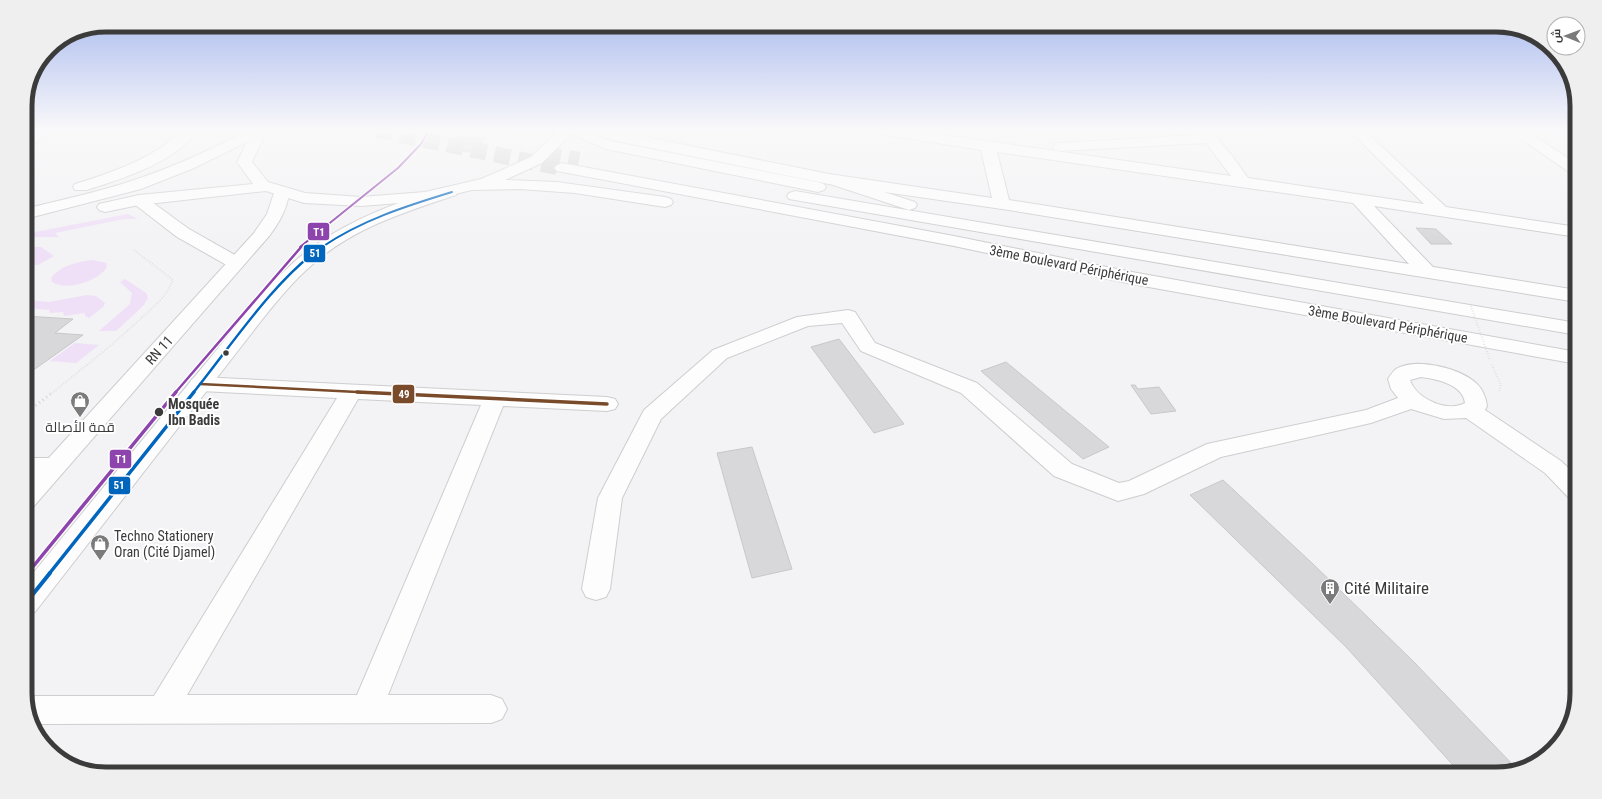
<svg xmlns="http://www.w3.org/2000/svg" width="1602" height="799" font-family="'Roboto Condensed',Cairo,sans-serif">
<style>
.green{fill:#efe0f7}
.building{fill:#d8d7d9;stroke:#c8c7c9}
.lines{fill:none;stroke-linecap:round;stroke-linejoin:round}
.highway-tunnel{stroke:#cecdcf;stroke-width:16;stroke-dasharray:16 8;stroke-linecap:butt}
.minor-casing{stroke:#cecdcf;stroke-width:2}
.major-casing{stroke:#cecdcf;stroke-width:2}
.highway-casing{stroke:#cecdcf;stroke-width:2}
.path-far1{stroke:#d3d2d3;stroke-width:2;stroke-dasharray:0.5 2;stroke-linecap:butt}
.path{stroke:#d3d2d3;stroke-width:3;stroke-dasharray:1 3.5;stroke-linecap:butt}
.minor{fill:#fdfdfd;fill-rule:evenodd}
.major{fill:#fdfdfd;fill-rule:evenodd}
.highway{fill:#fdfdfd;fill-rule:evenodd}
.path-bridge{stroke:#d3d2d3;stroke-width:2;stroke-dasharray:0.5 2;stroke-linecap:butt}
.bus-1-far1-casing{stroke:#fff;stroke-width:5}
.bus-1-casing{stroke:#fff;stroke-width:6}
.bus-2-far3-casing{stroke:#fff;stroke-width:4}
.bus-2-far2-casing{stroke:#fff;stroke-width:5}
.bus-2-far1-casing{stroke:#fff;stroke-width:6}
.bus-2-casing{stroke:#fff;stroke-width:7}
.bus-1-far1{stroke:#7a4b2a;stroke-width:2.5}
.bus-1{stroke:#7a4b2a;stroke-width:3.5}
.bus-2-far3{stroke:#0065bd;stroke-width:2}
.bus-2-far2{stroke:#0065bd;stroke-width:2.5}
.bus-2-far1{stroke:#0065bd;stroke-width:3.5}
.bus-2{stroke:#0065bd;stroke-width:4}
.tram-1-far3-casing{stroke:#fff;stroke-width:4}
.tram-1-far2-casing{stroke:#fff;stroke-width:5}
.tram-1-far1-casing{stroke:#fff;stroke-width:6}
.tram-1-casing{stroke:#fff;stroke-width:7}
.tram-1-far3{stroke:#8e44ad;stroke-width:2}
.tram-1-far2{stroke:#8e44ad;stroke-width:2.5}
.tram-1-far1{stroke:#8e44ad;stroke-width:3.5}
.tram-1{stroke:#8e44ad;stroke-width:4}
.bus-dot{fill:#3c3b3c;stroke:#fff;stroke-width:1.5}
.labels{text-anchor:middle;stroke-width:4;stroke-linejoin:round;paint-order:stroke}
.street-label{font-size:14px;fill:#3c3b3c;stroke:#fff}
.stop-label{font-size:14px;font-weight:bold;fill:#3c3b3c;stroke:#fff;text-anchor:start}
.poi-label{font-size:14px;fill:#3c3b3c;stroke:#fff}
.near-poi-label{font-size:17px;fill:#3c3b3c;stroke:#fff;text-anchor:start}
.rim{fill:none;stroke:#3c3b3c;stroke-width:5}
.line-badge{stroke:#fff;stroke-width:1.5}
.badge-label{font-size:11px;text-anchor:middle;font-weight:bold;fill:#fff}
</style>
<rect width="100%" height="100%" fill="#f3f2f4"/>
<path class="green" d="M 128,214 L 138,219 L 124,219 L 55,233 L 59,237 L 36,237 L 25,239 L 25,234 Z
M 25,247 L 41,247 L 54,256 L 38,265 L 25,265 Z
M 93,260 L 106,263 L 107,267 C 97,282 67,291 52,282 L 51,278 C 61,265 77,262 93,260 Z
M 125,279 L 146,293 L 148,298 L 143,306 L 116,331 L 99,331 L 130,304 L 132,293 L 120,282 Z
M 87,295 L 96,296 L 105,303 L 104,306 L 89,318 L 85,316 L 85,313 L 64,316 L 63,312 L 49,313 L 50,310 L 25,308 L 25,300 L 49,302 Z
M 75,343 L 99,345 L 76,363 L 50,361 Z"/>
<path class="building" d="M 459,137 L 486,138 L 474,152 L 445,151 Z
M 1416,228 L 1436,229 L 1452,244 L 1431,244 Z
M 25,316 L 73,319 L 55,333 L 83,335 L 25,376 Z
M 839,339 L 904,424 L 874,433 L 811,347 Z
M 1006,362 L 1109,447 L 1083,459 L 981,371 Z
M 1131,385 L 1135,385 L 1138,389 L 1159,387 L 1176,411 L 1151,414 Z
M 752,447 L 792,569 L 752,578 L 717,453 Z
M 1223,480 L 1313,564 L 1413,661 L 1516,768 L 1497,774 L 1461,774 L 1346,647 L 1190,495 Z"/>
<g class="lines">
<path class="highway-tunnel" d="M 377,130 L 562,168
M 545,154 L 579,160"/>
<g class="minor-casing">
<path id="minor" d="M 36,130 L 53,130 L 30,147 L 25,148 L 25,137 Z
M 590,130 L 611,130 L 829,174 L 992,198 L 981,150 L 880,134 L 875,133 L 873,130 L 909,130 L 1231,176 L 1206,143 L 1060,151 L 1055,150 L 1053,147 L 1055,144 L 1060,143 L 1199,135 L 1195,130 L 1210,130 L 1233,157 L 1248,178 L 1424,204 L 1349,130 L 1364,130 L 1446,207 L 1577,227 L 1577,237 L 1374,206 L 1433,267 L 1577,290 L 1577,302 L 1002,209 L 829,184 L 617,141 L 592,133 ZM 997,152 L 1353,203 L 1409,264 L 1009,200 Z
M 1508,130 L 1525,130 L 1577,164 L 1577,176 L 1572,174 Z
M 139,195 L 145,197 L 189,229 L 242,259 L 245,263 L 242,267 L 236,268 L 230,267 L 177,237 L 133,203 L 131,200 L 133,197 Z
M 848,310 L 855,312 L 875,343 L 977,383 L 1072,464 L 1119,483 L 1129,481 L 1207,444 L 1366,410 L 1398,398 L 1391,389 L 1388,379 C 1390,376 1393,371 1396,369 C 1416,357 1461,368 1477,384 C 1483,390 1486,398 1487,406 L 1485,410 L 1561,461 L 1577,476 L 1577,500 L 1568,497 L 1545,473 L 1466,418 L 1444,419 L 1411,409 L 1371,423 L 1221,457 L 1144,494 L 1118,501 L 1054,476 L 961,393 L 861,351 L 842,323 L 808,326 L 727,358 L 661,419 L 622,498 L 610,589 L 606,597 L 596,600 L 586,597 L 582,589 L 598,498 L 644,410 L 713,350 L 797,317 ZM 1421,377 C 1436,379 1463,384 1465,403 C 1446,413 1416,398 1410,380 Z
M 200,377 L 607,397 L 615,399 L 618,404 L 615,409 L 607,411 L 503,406 L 388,695 L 491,695 L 502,699 L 507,709 L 502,719 L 491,723 L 34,724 L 25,699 L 29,696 L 154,696 L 337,398 L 200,391 L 192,389 L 189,384 L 192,379 ZM 358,399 L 481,405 L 357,695 L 187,695 Z
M 25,458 L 55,458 L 63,460 L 67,466 L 63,472 L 55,474 L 25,474 Z"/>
</g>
<g class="major-casing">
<path id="major" d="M 450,187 L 456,189 L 458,192 L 456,195 C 405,212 353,228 313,264 C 293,281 277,301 261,321 L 35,612 L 25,615 L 25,583 C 85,510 145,436 206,363 C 240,322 272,275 317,244 C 356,217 404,199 450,187 Z
M 281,188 L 287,190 L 289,193 C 287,209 280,221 270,235 L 34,506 L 25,509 L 25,484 L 254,233 L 267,214 L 275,190 Z"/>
</g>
<g class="highway-casing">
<path id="highway" d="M 183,130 L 198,130 C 176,162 122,179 87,190 L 75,190 L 73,187 L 75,184 C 114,172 154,158 183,130 Z
M 249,130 L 267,130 L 252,162 L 268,182 L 305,193 L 361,197 L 425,192 L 481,179 L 531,157 L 559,130 L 585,130 L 610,141 L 818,182 L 824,184 L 826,187 L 824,190 L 818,192 L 606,149 L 571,134 L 542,163 L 505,180 L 557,182 L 665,197 L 671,199 L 673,202 L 671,205 L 665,207 L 575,193 L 520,189 L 472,190 L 425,201 L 361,206 L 304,203 L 266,191 L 139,205 L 105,212 L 99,210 L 97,207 L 99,204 L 139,195 L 253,184 L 237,162 L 247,142 L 194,168 L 141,189 L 25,219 L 25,209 C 60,200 95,193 128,182 C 170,169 210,150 249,130 Z
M 562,163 L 954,236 L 1132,272 L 1577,352 L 1577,364 L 1132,284 L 954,246 L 557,171 L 554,168 L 557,165 Z
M 829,174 L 915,202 L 917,205 L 915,208 L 909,210 L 824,182 L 821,179 L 824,176 Z
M 795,191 L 1577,323 L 1577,335 L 789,199 L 787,196 L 789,193 Z"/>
</g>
<path class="path-far1" d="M 1492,365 L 1501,385 L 1499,392
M 52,393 C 81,370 110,347 137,322 C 151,309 166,298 173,280 L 134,250"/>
<path class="path" d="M 25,414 L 53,392"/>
<use href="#minor" class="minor"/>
<use href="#major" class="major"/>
<use href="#highway" class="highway"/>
<path class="path-bridge" d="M 1470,304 L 1490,360"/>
<g class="bus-1-far1-casing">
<path id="bus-1-far1" d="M 200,384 L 377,393"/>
</g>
<g class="bus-1-casing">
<path id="bus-1" d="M 357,392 L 607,404"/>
</g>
<g class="bus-2-far3-casing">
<path id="bus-2-far3" d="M 322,247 C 362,220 406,206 452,192"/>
</g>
<g class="bus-2-far2-casing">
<path id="bus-2-far2" d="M 193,393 C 231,346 274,280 323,246"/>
</g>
<g class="bus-2-far1-casing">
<path id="bus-2-far1" d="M 49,574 L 194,392"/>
</g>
<g class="bus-2-casing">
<path id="bus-2" d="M 25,604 L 50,573"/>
</g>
<use href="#bus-1-far1" class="bus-1-far1"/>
<use href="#bus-1" class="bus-1"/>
<use href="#bus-2-far3" class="bus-2-far3"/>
<use href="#bus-2-far2" class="bus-2-far2"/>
<use href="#bus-2-far1" class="bus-2-far1"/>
<use href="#bus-2" class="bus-2"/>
<g class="tram-1-far3-casing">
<path id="tram-1-far3" d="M 300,247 L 398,168 L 421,144 L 429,130"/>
</g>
<g class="tram-1-far2-casing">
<path id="tram-1-far2" d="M 175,393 L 302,246"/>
</g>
<g class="tram-1-far1-casing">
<path id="tram-1-far1" d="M 27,574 L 176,392"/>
</g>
<g class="tram-1-casing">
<path id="tram-1" d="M 25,576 L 28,573"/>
</g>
<use href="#tram-1-far3" class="tram-1-far3"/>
<use href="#tram-1-far2" class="tram-1-far2"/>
<use href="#tram-1-far1" class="tram-1-far1"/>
<use href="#tram-1" class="tram-1"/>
</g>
<linearGradient id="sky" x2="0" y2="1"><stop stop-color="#a5b7ed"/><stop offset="0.54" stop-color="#faf9fa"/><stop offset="1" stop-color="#faf9fa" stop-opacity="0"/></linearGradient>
<rect width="1602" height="242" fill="url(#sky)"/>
<defs>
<g id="shop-pin" transform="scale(1)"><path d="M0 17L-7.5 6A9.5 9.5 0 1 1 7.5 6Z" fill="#7c7b7c" stroke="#fff"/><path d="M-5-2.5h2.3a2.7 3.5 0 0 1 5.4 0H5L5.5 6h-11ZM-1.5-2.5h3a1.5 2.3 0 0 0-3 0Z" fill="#fff"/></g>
<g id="building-pin" transform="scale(1)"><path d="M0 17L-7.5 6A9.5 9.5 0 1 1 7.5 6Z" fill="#7c7b7c" stroke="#fff"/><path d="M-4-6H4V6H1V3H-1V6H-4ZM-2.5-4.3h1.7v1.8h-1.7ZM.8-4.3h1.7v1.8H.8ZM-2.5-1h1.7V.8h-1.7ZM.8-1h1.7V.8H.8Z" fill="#fff"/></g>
</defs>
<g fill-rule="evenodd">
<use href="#shop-pin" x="80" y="401"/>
<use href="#shop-pin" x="100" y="544"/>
<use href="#building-pin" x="1330" y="588"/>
</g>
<g class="bus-dot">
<circle cx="226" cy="353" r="3.5"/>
<circle cx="159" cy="412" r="5"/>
</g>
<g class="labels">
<g class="street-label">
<text transform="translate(1069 265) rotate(11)" y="5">3ème Boulevard Périphérique</text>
<text transform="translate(1388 324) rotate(10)" y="5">3ème Boulevard Périphérique</text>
<text transform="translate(159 350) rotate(-48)" y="5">RN 11</text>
</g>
<g class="stop-label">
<text x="168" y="409">Mosquée<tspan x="168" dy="16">Ibn Badis</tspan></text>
</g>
<g class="poi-label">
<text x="80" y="432">قمة الأصالة</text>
<text x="114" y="541" text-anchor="start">Techno Stationery<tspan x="114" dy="16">Oran (Cité Djamel)</tspan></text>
</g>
<g class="near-poi-label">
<text x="1344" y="594">Cité Militaire</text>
</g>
</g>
<path d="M0 0H1602V799H0ZM106 32H1496A74 74 0 0 1 1570 106V693A74 74 0 0 1 1496 767H106A74 74 0 0 1 32 693V106A74 74 0 0 1 106 32Z" fill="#efefef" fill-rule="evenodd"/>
<path class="rim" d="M106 32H1496A74 74 0 0 1 1570 106V693A74 74 0 0 1 1496 767H106A74 74 0 0 1 32 693V106A74 74 0 0 1 106 32Z"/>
<g class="line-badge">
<rect x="307" y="222" width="23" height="19" rx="4" fill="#8e44ad"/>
<rect x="303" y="244" width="23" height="19" rx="4" fill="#0065bd"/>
<rect x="392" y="384" width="23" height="20" rx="4" fill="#7a4b2a"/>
<rect x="109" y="449" width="23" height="20" rx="4" fill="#8e44ad"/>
<rect x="108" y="476" width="23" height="19" rx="4" fill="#0065bd"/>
</g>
<g class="badge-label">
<text x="319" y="236">T1</text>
<text x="315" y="257">51</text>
<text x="404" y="398">49</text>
<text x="121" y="463">T1</text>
<text x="119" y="489">51</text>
</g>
<g transform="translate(1566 36) rotate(271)"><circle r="19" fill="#ffffff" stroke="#b1b1b1"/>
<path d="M0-3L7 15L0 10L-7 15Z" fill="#7c7b7c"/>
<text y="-6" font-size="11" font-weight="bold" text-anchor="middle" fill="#3c3b3c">ش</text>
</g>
</svg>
